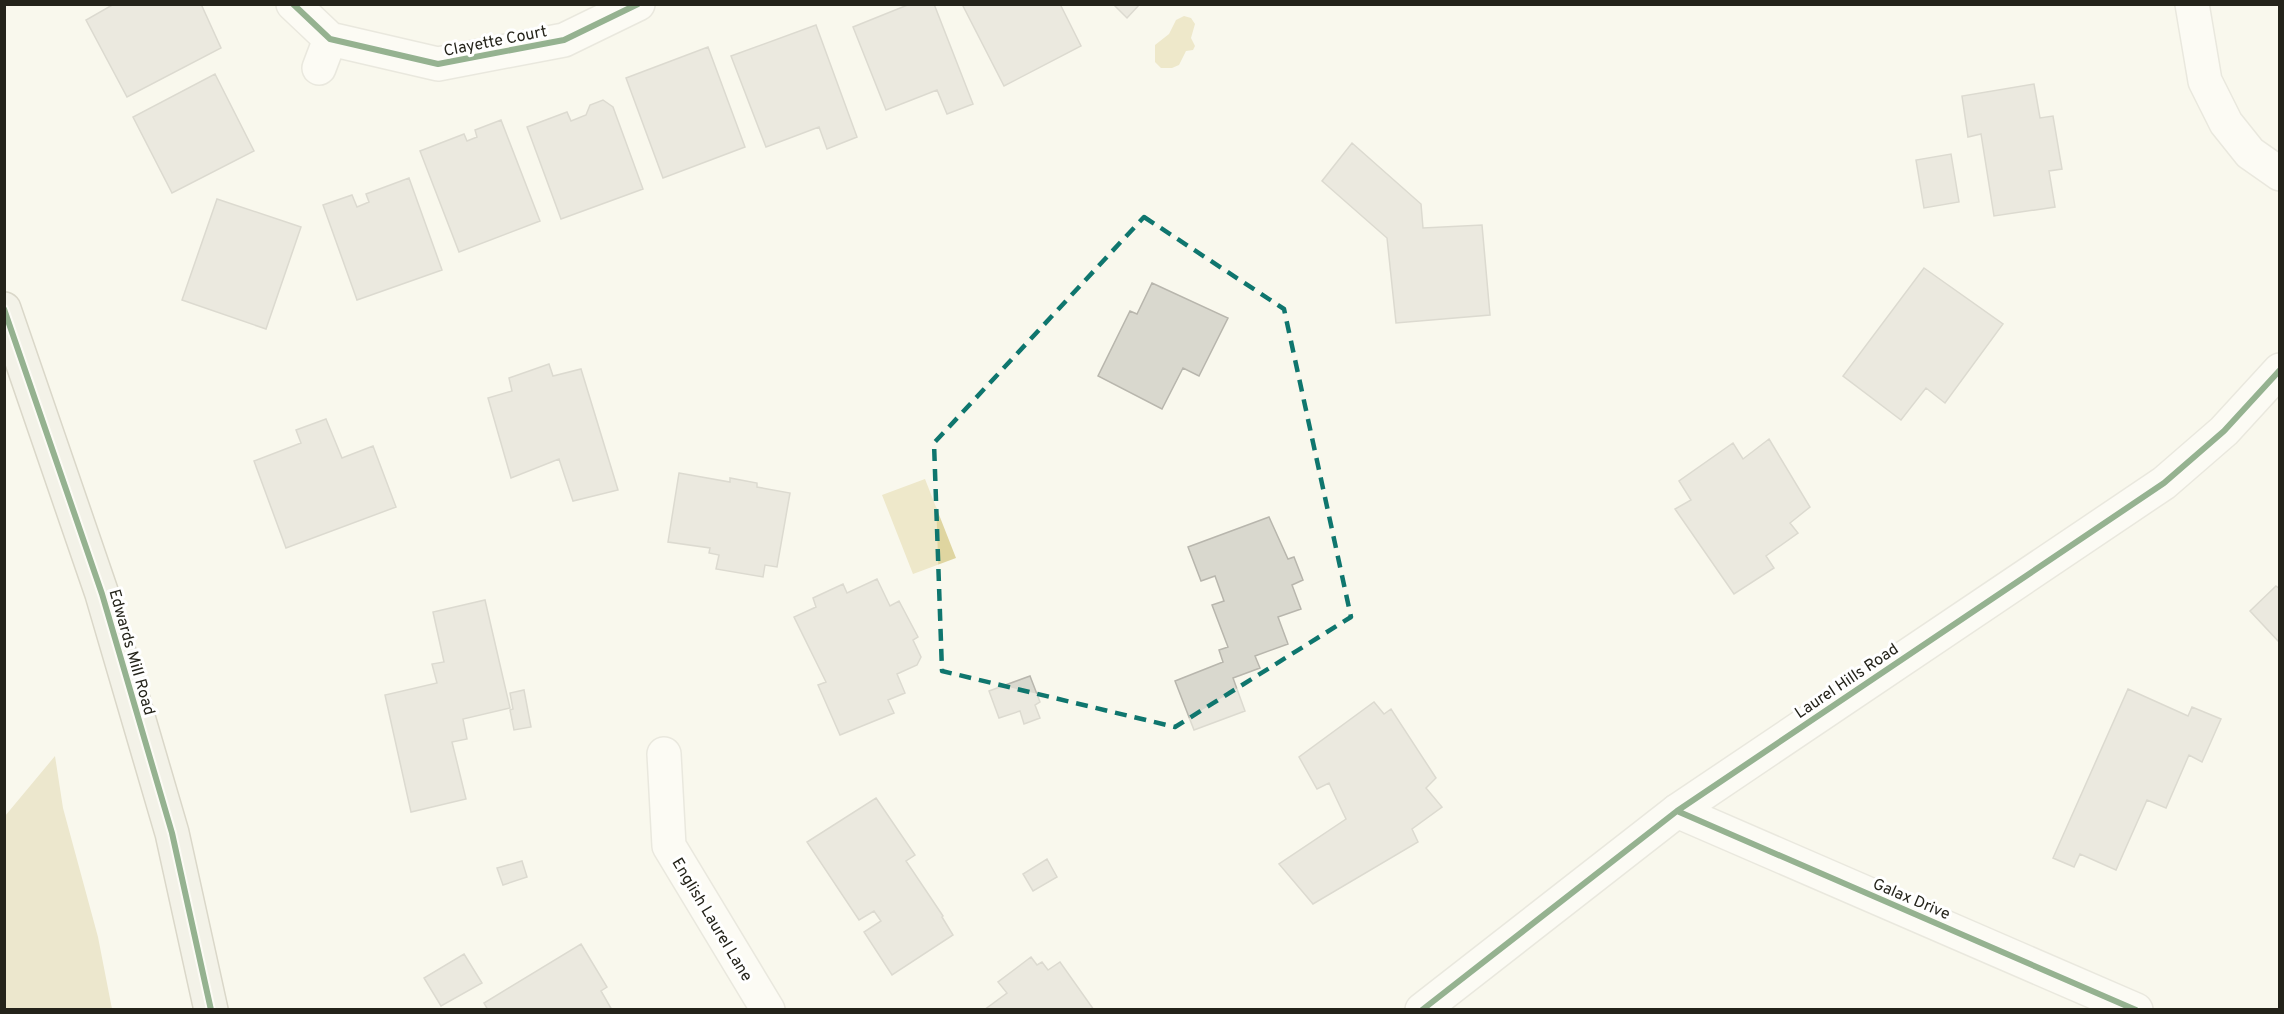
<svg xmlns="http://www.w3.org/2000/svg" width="2284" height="1014" font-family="Overpass,sans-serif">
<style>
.forest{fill:#dbd3a7}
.water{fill:#dfd5a0}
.building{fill:#d9d8ce;stroke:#b8b6ad;stroke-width:1.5}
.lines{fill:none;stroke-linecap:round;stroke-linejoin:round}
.minor-casing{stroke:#d6d5cc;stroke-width:36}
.tertiary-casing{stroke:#d6d5cc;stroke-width:36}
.primary-casing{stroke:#b3b09d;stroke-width:36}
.minor{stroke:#fefefc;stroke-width:33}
.tertiary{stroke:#fefefc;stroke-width:33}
.primary{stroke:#ecebe2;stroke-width:33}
.cycleway-casing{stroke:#fff;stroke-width:10}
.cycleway{stroke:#1b5e20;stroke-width:6}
.marked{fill:none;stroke:#0f766e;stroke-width:4.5;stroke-dasharray:12 8;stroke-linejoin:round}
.labels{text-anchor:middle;stroke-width:6;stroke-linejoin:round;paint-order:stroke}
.street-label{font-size:16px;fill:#24231a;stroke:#fff}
</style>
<rect width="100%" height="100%" fill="#f9f8ed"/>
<path class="forest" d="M 55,756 L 63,808 L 98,937 L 112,1009 L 5,1009 L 5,816 Z"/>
<path class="water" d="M 1184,16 L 1191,18 L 1195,24 L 1191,38 L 1195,46 L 1193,50 L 1186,51 L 1179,65 L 1172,68 L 1161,68 L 1155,62 L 1155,45 L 1169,34 L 1176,20 Z
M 925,479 L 956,558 L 913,574 L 882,495 Z"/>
<path class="building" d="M 114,4 L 201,4 L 221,48 L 127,97 L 86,20 Z
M 910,4 L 934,4 L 973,104 L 947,114 L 937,90 L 886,110 L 853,27 Z
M 962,4 L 1060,4 L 1081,46 L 1004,86 Z
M 1113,4 L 1140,4 L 1127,18 Z
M 816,25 L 857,137 L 827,149 L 819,127 L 766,147 L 731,56 Z
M 708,47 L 745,147 L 663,178 L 626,78 Z
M 215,74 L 254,151 L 172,193 L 133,117 Z
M 2034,84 L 2040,118 L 2053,116 L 2062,169 L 2049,171 L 2055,207 L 1994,216 L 1981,134 L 1968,137 L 1962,96 Z
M 603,100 L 613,107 L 643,189 L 561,219 L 527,127 L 567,112 L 571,121 L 586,115 L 590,105 Z
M 501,120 L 540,221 L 459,252 L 420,151 L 464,134 L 467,141 L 477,137 L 475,130 Z
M 1352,143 L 1421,204 L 1423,228 L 1482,225 L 1490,315 L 1396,323 L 1387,238 L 1322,181 Z
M 1951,154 L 1959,202 L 1924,208 L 1916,160 Z
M 409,178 L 442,270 L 357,300 L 323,205 L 352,195 L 357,207 L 369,202 L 366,194 Z
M 217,199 L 301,227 L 266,329 L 182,300 Z
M 1924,268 L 2003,324 L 1945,403 L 1926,388 L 1901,420 L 1843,376 Z
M 1152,283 L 1228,318 L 1199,376 L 1183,368 L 1162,409 L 1098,376 L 1130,311 L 1137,314 Z
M 549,364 L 553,376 L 581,369 L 618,490 L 573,501 L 559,459 L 511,478 L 488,398 L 512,391 L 509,378 Z
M 326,419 L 342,458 L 373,446 L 396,507 L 286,548 L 254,461 L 301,443 L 296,430 Z
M 1769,439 L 1810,507 L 1790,523 L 1798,533 L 1766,556 L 1774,568 L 1734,594 L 1675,509 L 1691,500 L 1679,481 L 1733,443 L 1743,459 Z
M 679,473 L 730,482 L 730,478 L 757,483 L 757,487 L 790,493 L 777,567 L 765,565 L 763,577 L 716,569 L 719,555 L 709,553 L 710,548 L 668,542 Z
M 1269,517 L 1288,559 L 1294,557 L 1303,580 L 1292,585 L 1301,609 L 1278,617 L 1288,644 L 1255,656 L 1260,668 L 1233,678 L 1245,711 L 1194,730 L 1175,681 L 1223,662 L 1219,650 L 1228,647 L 1212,605 L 1224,601 L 1215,576 L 1201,581 L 1188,547 Z
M 877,579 L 890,606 L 899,601 L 918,637 L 913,640 L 921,657 L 917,665 L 897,674 L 905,693 L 888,700 L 894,713 L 840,735 L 818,685 L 826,682 L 794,617 L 816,607 L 813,598 L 843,584 L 847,593 Z
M 2276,586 L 2280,589 L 2280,643 L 2250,611 Z
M 485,600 L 510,708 L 463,719 L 467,739 L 452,742 L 466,799 L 411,812 L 385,695 L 437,683 L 432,664 L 444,662 L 433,612 Z
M 1030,676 L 1040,702 L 1035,705 L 1040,718 L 1024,724 L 1020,711 L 999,718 L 989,691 Z
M 2128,689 L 2188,716 L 2192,707 L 2221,719 L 2202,762 L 2189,755 L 2166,808 L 2147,800 L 2116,870 L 2080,854 L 2074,867 L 2053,858 Z
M 524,690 L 531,727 L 514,730 L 510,710 L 513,709 L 510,693 Z
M 1374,702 L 1384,714 L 1391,709 L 1436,778 L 1426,788 L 1442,807 L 1412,829 L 1418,842 L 1313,904 L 1279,864 L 1346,819 L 1329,783 L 1317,789 L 1299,757 Z
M 876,798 L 915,855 L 906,861 L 943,916 L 942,917 L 953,935 L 892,975 L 864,932 L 881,921 L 874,911 L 859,920 L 807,842 Z
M 1047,859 L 1057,877 L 1033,891 L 1023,874 Z
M 522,861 L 527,877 L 503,885 L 497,868 Z
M 581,944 L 607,987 L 601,991 L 612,1010 L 488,1010 L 484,1003 Z
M 464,954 L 482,983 L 441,1006 L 424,978 Z
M 1031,957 L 1037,965 L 1042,962 L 1048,970 L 1060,962 L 1094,1010 L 984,1010 L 1007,993 L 998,982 Z"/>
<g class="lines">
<g class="minor-casing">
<path id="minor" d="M 293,4 L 330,39 L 438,64 L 564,40 L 638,4
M 2192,4 L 2205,81 L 2226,123 L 2250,153 L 2280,174
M 319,68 L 330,39
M 664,754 L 669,846 L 768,1010
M 1677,811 L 2136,1010"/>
</g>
<g class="tertiary-casing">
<path id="tertiary" d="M 1422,1010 L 1677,811 L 2164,483 L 2224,431 L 2280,370"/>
</g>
<g class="primary-casing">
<path id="primary" d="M 4,309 L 102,594 L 172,833 L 211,1010"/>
</g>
<use href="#minor" class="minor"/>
<use href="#tertiary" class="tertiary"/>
<use href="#primary" class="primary"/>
<g class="cycleway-casing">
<path id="cycleway" d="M 293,4 L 330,39 L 438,64 L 564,40 L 638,4
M 4,309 L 102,594 L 172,833 L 211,1010
M 1677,811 L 2136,1010
M 1422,1010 L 1677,811 L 2164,483 L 2224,431 L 2280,370"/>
</g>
<use href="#cycleway" class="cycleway"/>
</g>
<path d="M0 0H2284V1014H0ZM 1144,217 L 1284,309 L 1351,617 L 1175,727 L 942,671 L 934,443 Z" fill="#f9f8ed" fill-opacity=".55" fill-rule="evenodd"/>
<path class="marked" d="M 1144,217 L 1284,309 L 1351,617 L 1175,727 L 942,671 L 934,443 Z"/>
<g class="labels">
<g class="street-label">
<text transform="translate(495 40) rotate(-11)" y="6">Clayette Court</text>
<text transform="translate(133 652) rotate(74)" y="6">Edwards Mill Road</text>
<text transform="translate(1846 680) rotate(-34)" y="6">Laurel Hills Road</text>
<text transform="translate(1912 898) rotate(23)" y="6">Galax Drive</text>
<text transform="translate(713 919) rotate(59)" y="6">English Laurel Lane</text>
</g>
</g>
<rect width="2284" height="1014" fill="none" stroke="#24231a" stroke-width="12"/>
</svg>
